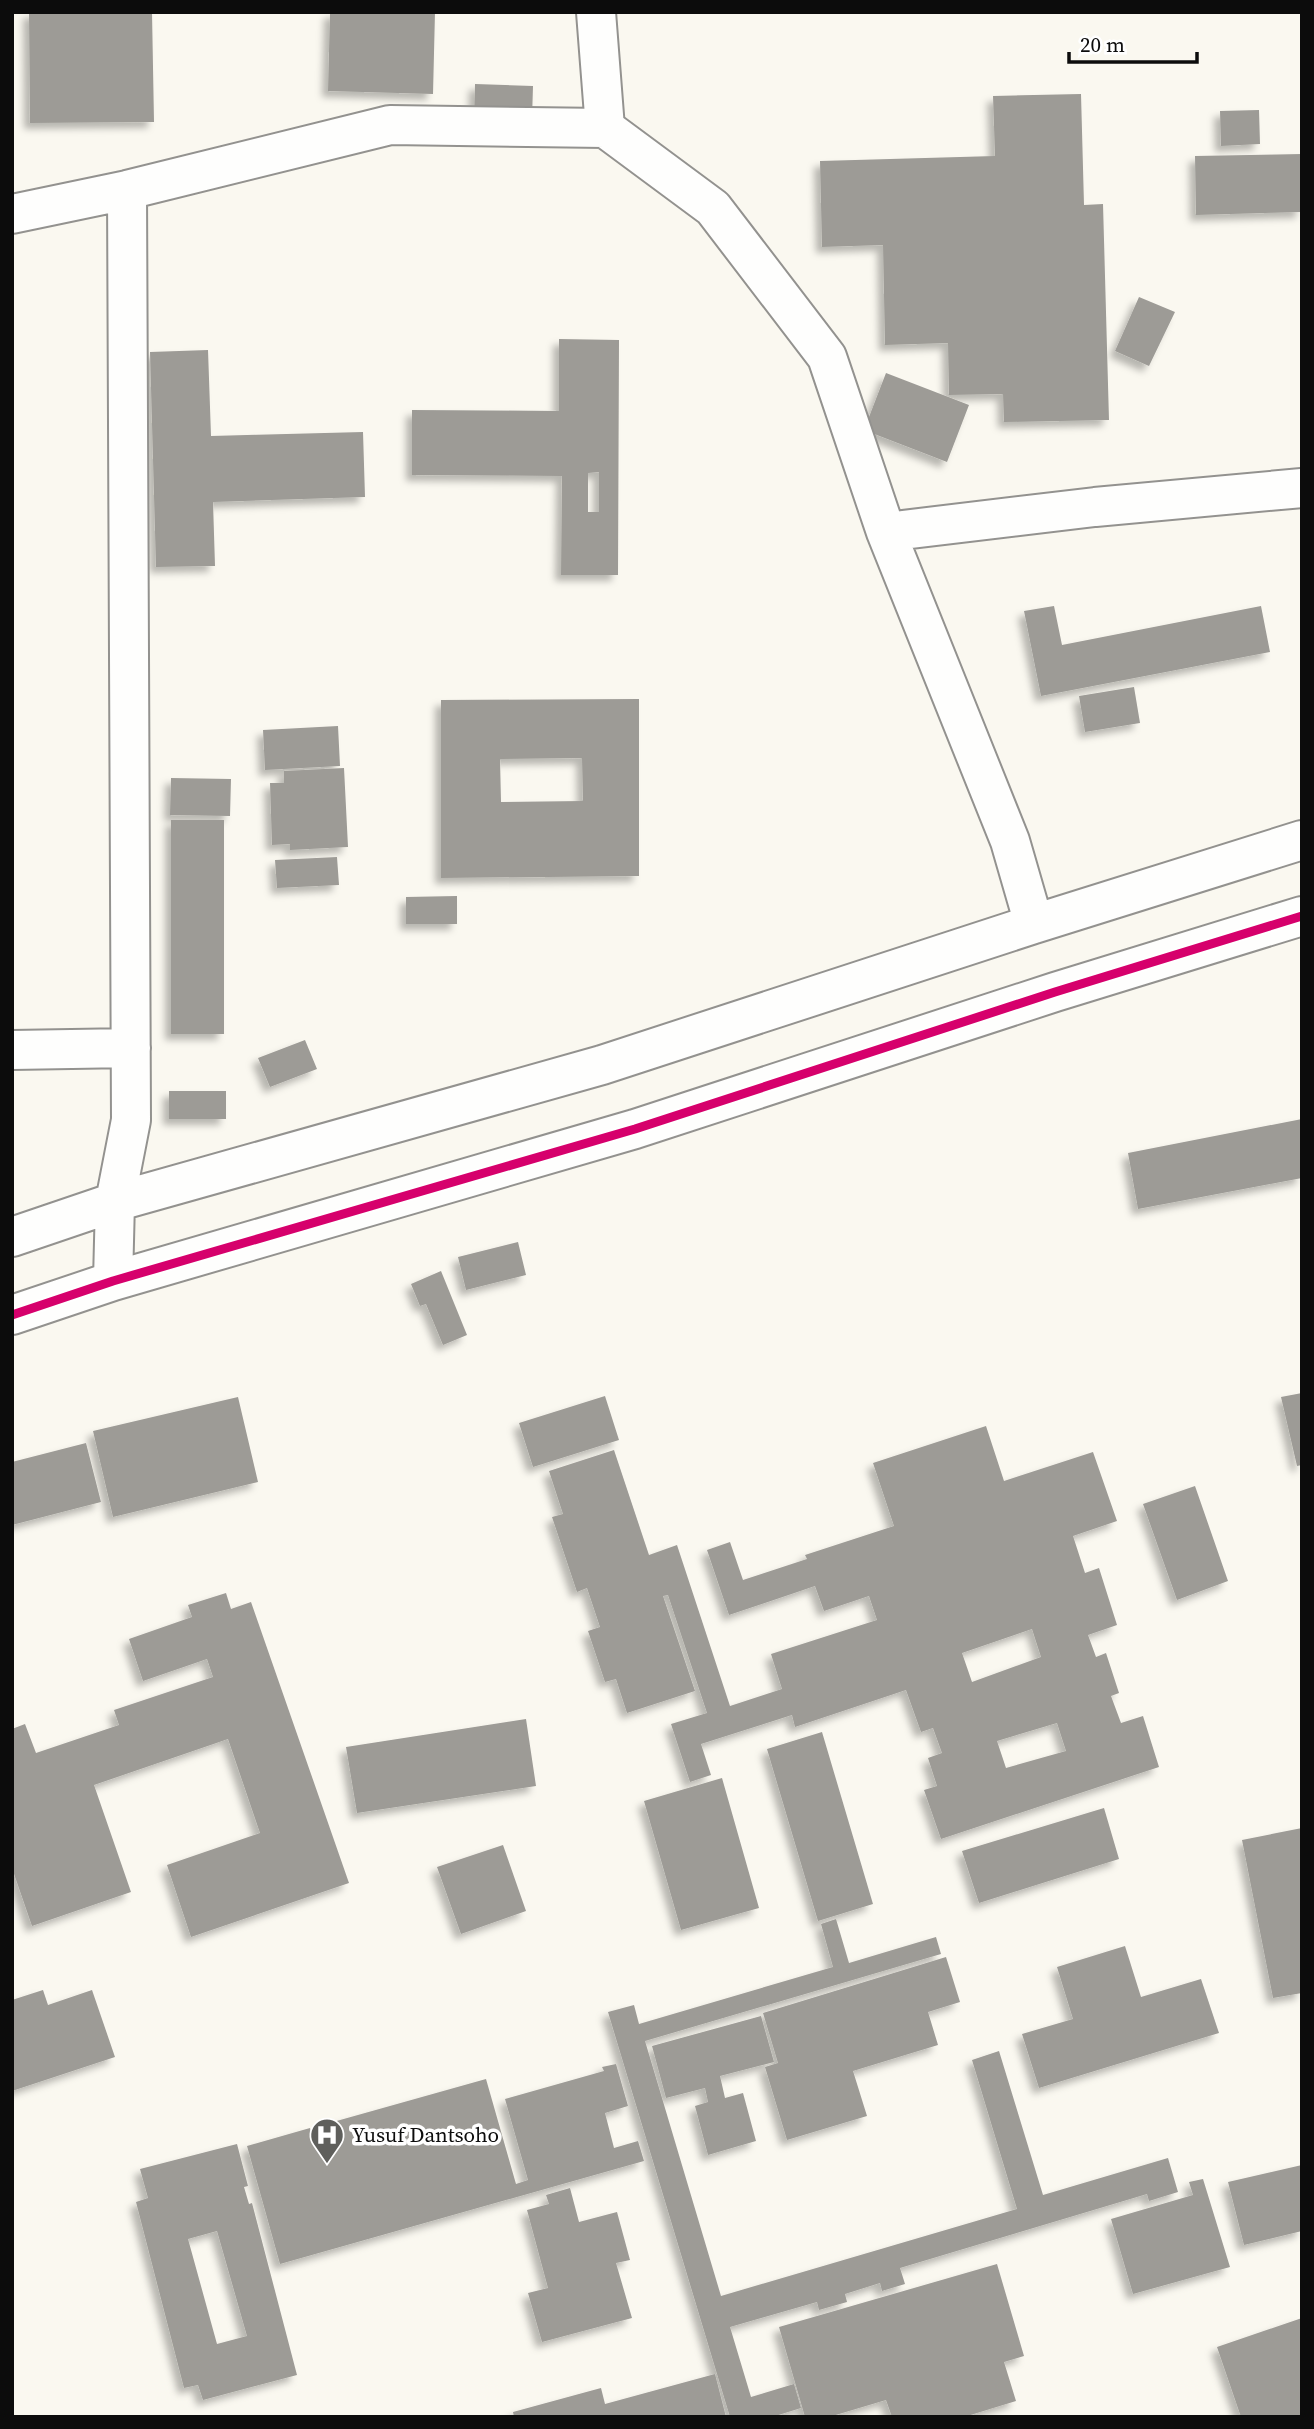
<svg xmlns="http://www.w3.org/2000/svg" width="1314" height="2429" font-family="'Source Serif 4',serif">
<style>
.building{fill:#9d9b96;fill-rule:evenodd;filter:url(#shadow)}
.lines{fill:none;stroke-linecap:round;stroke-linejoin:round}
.minor-casing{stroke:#93928f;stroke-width:42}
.minor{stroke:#fefefd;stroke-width:38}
.cycleway-casing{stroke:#fff;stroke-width:13}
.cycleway{stroke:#d6006c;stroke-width:9}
.labels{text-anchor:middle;stroke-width:7;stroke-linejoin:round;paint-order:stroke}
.poi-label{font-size:21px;fill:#0c0c0c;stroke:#fff;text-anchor:start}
</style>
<defs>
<filter id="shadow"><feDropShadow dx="-6" dy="6" stdDeviation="3.5" flood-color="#0004"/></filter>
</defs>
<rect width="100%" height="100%" fill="#faf8f0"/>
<path class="building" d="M 29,12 L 152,12 L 154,122 L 30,123 Z
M 330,12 L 435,12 L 433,94 L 328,91 Z
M 475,84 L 533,86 L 532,119 L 474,118 Z
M 1081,94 L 1084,205 L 1103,204 L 1109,420 L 1004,422 L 1003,394 L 949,395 L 948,343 L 885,345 L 883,245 L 822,247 L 820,161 L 995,156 L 993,96 Z
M 1259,110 L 1260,144 L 1221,146 L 1220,111 Z
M 1302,154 L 1302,212 L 1196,215 L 1195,156 Z
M 1139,297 L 1175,312 L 1149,366 L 1115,351 Z
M 559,339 L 619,340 L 618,575 L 561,575 L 562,476 L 412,475 L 412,410 L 559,411 ZM 599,472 L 599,512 L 588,512 L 588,473 Z
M 208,350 L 211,436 L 363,432 L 365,497 L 213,502 L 215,566 L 156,567 L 150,352 Z
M 886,373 L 969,405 L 947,462 L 864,430 Z
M 1054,606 L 1062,645 L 1261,606 L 1270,652 L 1041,696 L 1024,611 Z
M 1134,687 L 1140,723 L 1085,732 L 1079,696 Z
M 639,699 L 639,876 L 441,878 L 441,700 ZM 582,758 L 583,801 L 501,802 L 500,759 Z
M 338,726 L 340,766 L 265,770 L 263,730 Z
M 344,768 L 348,847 L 290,850 L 290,844 L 272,845 L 270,783 L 284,783 L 284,771 Z
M 171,778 L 231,779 L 230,816 L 170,815 Z
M 171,820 L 224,820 L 224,1034 L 171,1034 Z
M 337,857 L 339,885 L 277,888 L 275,860 Z
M 457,896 L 457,924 L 406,924 L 406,897 Z
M 305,1040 L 317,1069 L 270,1087 L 258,1058 Z
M 169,1091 L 226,1091 L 226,1119 L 169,1119 Z
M 1302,1119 L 1302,1178 L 1138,1209 L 1128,1153 Z
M 518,1242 L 526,1275 L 466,1290 L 458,1257 Z
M 441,1271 L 467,1335 L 443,1345 L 426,1304 L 420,1306 L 411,1284 Z
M 1302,1393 L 1302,1465 L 1297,1466 L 1281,1397 Z
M 605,1396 L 619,1440 L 533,1467 L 519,1423 Z
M 238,1397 L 258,1482 L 113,1517 L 93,1431 Z
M 986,1426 L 1004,1481 L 1093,1452 L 1117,1521 L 1073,1536 L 1085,1573 L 1099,1568 L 1117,1625 L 1088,1635 L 1096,1657 L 1106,1653 L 1119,1693 L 1111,1696 L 1121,1723 L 1143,1716 L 1159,1767 L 941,1839 L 924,1790 L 937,1786 L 928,1758 L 942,1753 L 933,1728 L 921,1732 L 906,1690 L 795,1727 L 792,1715 L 701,1744 L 711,1775 L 690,1782 L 671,1724 L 707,1713 L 668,1595 L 663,1596 L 695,1691 L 627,1713 L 616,1679 L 605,1682 L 588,1631 L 600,1627 L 587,1588 L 577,1592 L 552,1517 L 563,1514 L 549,1471 L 614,1450 L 649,1555 L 677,1545 L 730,1706 L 782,1689 L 771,1654 L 877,1620 L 869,1596 L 824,1611 L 815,1586 L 729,1615 L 707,1550 L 730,1542 L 743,1580 L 807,1559 L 805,1555 L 894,1526 L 873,1463 ZM 1032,1629 L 1041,1657 L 972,1682 L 962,1653 ZM 1057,1723 L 1066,1751 L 1006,1768 L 997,1741 Z
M 86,1443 L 101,1502 L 12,1525 L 12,1462 Z
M 1195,1486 L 1228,1581 L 1177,1600 L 1143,1504 Z
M 226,1593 L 231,1609 L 251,1602 L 349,1883 L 191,1937 L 167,1865 L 260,1833 L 228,1739 L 94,1785 L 131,1892 L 32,1926 L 12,1868 L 12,1729 L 25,1724 L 36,1753 L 119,1725 L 114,1710 L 213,1677 L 207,1659 L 143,1681 L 129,1639 L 192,1617 L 188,1605 Z
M 526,1719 L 536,1786 L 357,1813 L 346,1747 Z
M 822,1732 L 873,1904 L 818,1921 L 767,1749 Z
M 722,1778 L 759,1908 L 681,1930 L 644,1801 Z
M 1104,1808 L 1119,1859 L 979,1903 L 962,1851 Z
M 1302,1828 L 1302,1993 L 1273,1998 L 1242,1840 Z
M 503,1845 L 526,1911 L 461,1934 L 437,1867 Z
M 836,1919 L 849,1963 L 936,1937 L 941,1954 L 645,2041 L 721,2296 L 1017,2209 L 972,2060 L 999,2051 L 1043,2195 L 1168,2158 L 1178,2192 L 1149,2201 L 1147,2194 L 900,2268 L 905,2284 L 882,2291 L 880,2283 L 845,2294 L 847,2302 L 819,2310 L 817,2302 L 730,2327 L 751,2397 L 794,2384 L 801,2408 L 772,2417 L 730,2417 L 608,2012 L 634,2005 L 639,2024 L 833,1967 L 821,1924 Z
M 1125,1946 L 1141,1997 L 1201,1979 L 1219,2033 L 1039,2088 L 1022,2034 L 1073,2019 L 1057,1967 Z
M 946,1957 L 960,2002 L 928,2012 L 938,2045 L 853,2071 L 867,2116 L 787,2140 L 765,2067 L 778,2063 L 763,2013 Z
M 43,1990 L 48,2005 L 92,1990 L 115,2057 L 12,2091 L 12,2000 Z
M 761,2016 L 774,2062 L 720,2076 L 725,2098 L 743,2093 L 756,2141 L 708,2155 L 695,2106 L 708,2102 L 705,2088 L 666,2098 L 652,2046 Z
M 616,2064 L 628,2106 L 605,2113 L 614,2148 L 638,2141 L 644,2161 L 280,2264 L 247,2146 L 310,2128 L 316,2150 L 339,2143 L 333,2122 L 486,2079 L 516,2184 L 528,2180 L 505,2099 L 604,2071 L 602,2067 Z
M 237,2144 L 248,2186 L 244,2187 L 249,2204 L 252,2203 L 297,2375 L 203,2400 L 198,2385 L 184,2388 L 136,2202 L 148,2198 L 140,2169 ZM 217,2231 L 247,2336 L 217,2344 L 188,2239 Z
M 1302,2165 L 1302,2231 L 1244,2245 L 1228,2182 Z
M 1203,2179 L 1230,2267 L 1133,2294 L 1111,2219 L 1193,2195 L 1189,2182 Z
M 570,2188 L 579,2222 L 617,2212 L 630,2260 L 616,2263 L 632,2318 L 542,2342 L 528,2293 L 548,2288 L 527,2210 L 549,2204 L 546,2195 Z
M 997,2264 L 1024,2356 L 1004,2362 L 1016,2401 L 964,2417 L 892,2417 L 886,2400 L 829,2417 L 805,2417 L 779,2327 Z
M 1302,2318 L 1302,2417 L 1241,2417 L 1217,2347 Z
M 715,2374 L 726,2417 L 514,2417 L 513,2412 L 601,2388 L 605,2404 Z"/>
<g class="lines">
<g class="minor-casing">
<path id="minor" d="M 596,12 L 605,128
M 12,214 L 127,190 L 390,125 L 605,128 L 713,208 L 827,357 L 886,532 L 1010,841 L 1034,924
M 886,532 L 1095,507 L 1302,488
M 12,1050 L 131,1048
M 12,1237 L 115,1202 L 602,1065 L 1034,924 L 1302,840
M 113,1281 L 115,1202 L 131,1120 L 127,190
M 12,1315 L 113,1281 L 635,1129 L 1055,992 L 1302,916"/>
</g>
<use href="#minor" class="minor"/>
<g class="cycleway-casing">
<path id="cycleway" d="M 12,1315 L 113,1281 L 635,1129 L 1055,992 L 1302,916"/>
</g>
<use href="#cycleway" class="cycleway"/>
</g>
<defs>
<g id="hospital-pin" transform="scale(1.75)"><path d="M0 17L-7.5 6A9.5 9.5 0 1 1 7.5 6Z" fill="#5f5f5c" stroke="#fff"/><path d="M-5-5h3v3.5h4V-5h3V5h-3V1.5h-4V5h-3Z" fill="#fff"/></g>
</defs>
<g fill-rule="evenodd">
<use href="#hospital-pin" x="327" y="2135"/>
</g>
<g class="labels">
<g class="poi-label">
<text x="352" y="2142">Yusuf Dantsoho</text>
</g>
</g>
<rect width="1314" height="2429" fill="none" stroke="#0c0c0c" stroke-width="28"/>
<path d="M1069 52v10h128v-10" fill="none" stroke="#0c0c0c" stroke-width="3.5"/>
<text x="1080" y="52" font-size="21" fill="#0c0c0c" stroke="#ffffff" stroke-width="5" paint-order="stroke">20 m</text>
</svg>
